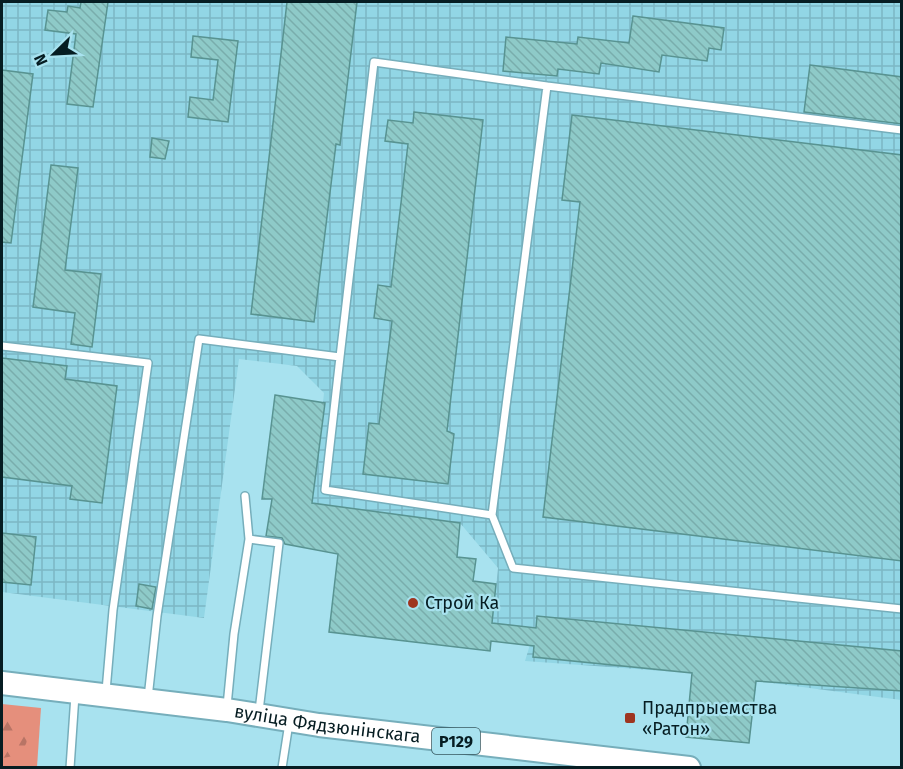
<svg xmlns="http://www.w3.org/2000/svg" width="903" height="769" font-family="'Fira Sans',sans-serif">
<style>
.industrial{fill:url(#industrial-grid)}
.grass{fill:#e58f7c}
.forest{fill:url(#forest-firs)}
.building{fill:url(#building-back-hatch);stroke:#589391;stroke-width:1.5}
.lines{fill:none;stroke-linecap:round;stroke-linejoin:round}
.lane-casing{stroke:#76aebb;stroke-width:10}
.primary-casing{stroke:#76aebb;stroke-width:26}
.lane{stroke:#fff;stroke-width:7}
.primary{stroke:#fff;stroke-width:22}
.poi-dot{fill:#9e3520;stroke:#a8e2ef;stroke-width:2}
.labels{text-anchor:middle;stroke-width:4.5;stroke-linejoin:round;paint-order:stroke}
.shield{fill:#a8e2ef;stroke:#375860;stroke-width:1.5}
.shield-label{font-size:16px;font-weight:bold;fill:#061d22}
.poi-label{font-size:18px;fill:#061d22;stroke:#a8e2ef;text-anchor:start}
.street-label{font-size:18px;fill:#061d22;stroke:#a8e2ef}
</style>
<defs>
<pattern id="industrial-grid" width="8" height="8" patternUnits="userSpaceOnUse" patternTransform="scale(1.5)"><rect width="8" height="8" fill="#92d6e5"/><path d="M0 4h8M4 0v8" fill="none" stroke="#7cb7c4"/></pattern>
<pattern id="forest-firs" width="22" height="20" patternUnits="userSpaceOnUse" patternTransform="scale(1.5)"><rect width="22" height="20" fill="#e58f7c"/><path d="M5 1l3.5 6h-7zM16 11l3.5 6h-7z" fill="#b87465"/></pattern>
<pattern id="building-back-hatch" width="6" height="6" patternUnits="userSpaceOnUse" patternTransform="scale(1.5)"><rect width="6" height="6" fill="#8ecac8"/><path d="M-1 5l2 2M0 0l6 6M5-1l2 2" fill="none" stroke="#79adac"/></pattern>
</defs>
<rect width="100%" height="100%" fill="#a8e2ef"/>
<path class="industrial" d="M 2,2 L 901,2 L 901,700 L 757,681 L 749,743 L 692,673 L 525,661 L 535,628 L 492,623 L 498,568 L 460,523 L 312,503 L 324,393 L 297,366 L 239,359 L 204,618 L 2,592 Z"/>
<path class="grass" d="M 2,704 L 41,708 L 37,767 L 2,768 Z"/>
<path class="forest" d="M 2,711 C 32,716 39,755 2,758 Z"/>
<path class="building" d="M 81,2 L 108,2 L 93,107 L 67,104 L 76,34 L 45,30 L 48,10 L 67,12 L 68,6 L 80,8 Z
M 287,2 L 357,2 L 340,145 L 336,144 L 314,322 L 251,314 Z
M 633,16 L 724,28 L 721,50 L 709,48 L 707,61 L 662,55 L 659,72 L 601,63 L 599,74 L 558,69 L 557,76 L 503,71 L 506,37 L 577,44 L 578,37 L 629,43 Z
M 193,36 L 238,41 L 228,122 L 188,117 L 190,97 L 213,100 L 218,60 L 191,57 Z
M 810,65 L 902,77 L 902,124 L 804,112 Z
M 2,70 L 33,74 L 11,243 L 2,242 Z
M 414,112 L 483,120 L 447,431 L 454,434 L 448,484 L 363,474 L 369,423 L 379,424 L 392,321 L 374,318 L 378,285 L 391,287 L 408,144 L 385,141 L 388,120 L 413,123 Z
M 572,115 L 902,155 L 902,561 L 543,517 L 580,202 L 562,200 Z
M 152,138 L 169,141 L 165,159 L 150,157 Z
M 51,165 L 78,168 L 65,270 L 101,274 L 92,347 L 71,344 L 75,313 L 33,307 Z
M 2,358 L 67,366 L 65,379 L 117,386 L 102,503 L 70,499 L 72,486 L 2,477 Z
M 275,395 L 325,403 L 312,503 L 460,523 L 457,557 L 476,559 L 473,581 L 496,584 L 492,623 L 536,628 L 537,616 L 902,651 L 902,691 L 756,681 L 749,743 L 686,737 L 692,673 L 533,657 L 534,646 L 491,641 L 490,651 L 329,632 L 338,554 L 285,544 L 282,538 L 266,536 L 272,499 L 262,499 Z
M 2,533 L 36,537 L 31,585 L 2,582 Z
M 139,584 L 156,587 L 152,609 L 136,606 Z"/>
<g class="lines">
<g class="lane-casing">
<path id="lane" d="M 902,130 L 547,86 L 492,515 L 513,568 L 902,609
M 2,346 L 148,363 L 113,610 L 106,691
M 340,357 L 374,62 L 547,86
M 245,496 L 249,539 L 279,543 L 259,711
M 148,698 L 157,616 L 199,339 L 340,357 L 325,490 L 492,515
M 227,706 L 234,634 L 249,539
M 70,768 L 75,695
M 282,768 L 289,723"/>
</g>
<g class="primary-casing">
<g id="primary">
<path id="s1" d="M 2,683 L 227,710 L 319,725 L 689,768"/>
</g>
</g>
<use href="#lane" class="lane"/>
<use href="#primary" class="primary"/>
</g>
<g class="poi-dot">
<circle cx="413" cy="603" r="6"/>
<rect x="624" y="712" width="12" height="12" rx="3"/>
</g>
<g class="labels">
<rect class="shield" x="432" y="728" width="48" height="26" rx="4.5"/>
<g class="shield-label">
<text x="456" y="747">Р129</text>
</g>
<g class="poi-label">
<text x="425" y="609">Строй Ка</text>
<text x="642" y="714">Прадпрыемства<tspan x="642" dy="21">«Ратон»</tspan></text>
</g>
<g class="street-label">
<text dy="6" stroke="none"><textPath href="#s1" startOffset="328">вуліца Фядзюнінскага</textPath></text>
</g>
</g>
<rect width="903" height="769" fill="none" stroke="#061d22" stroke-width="6"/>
<g transform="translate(54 54) rotate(246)" stroke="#a8e2ef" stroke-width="4.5" paint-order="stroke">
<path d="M0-4.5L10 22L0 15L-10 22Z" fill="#061d22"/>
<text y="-9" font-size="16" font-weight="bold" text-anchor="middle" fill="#061d22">N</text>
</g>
</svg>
